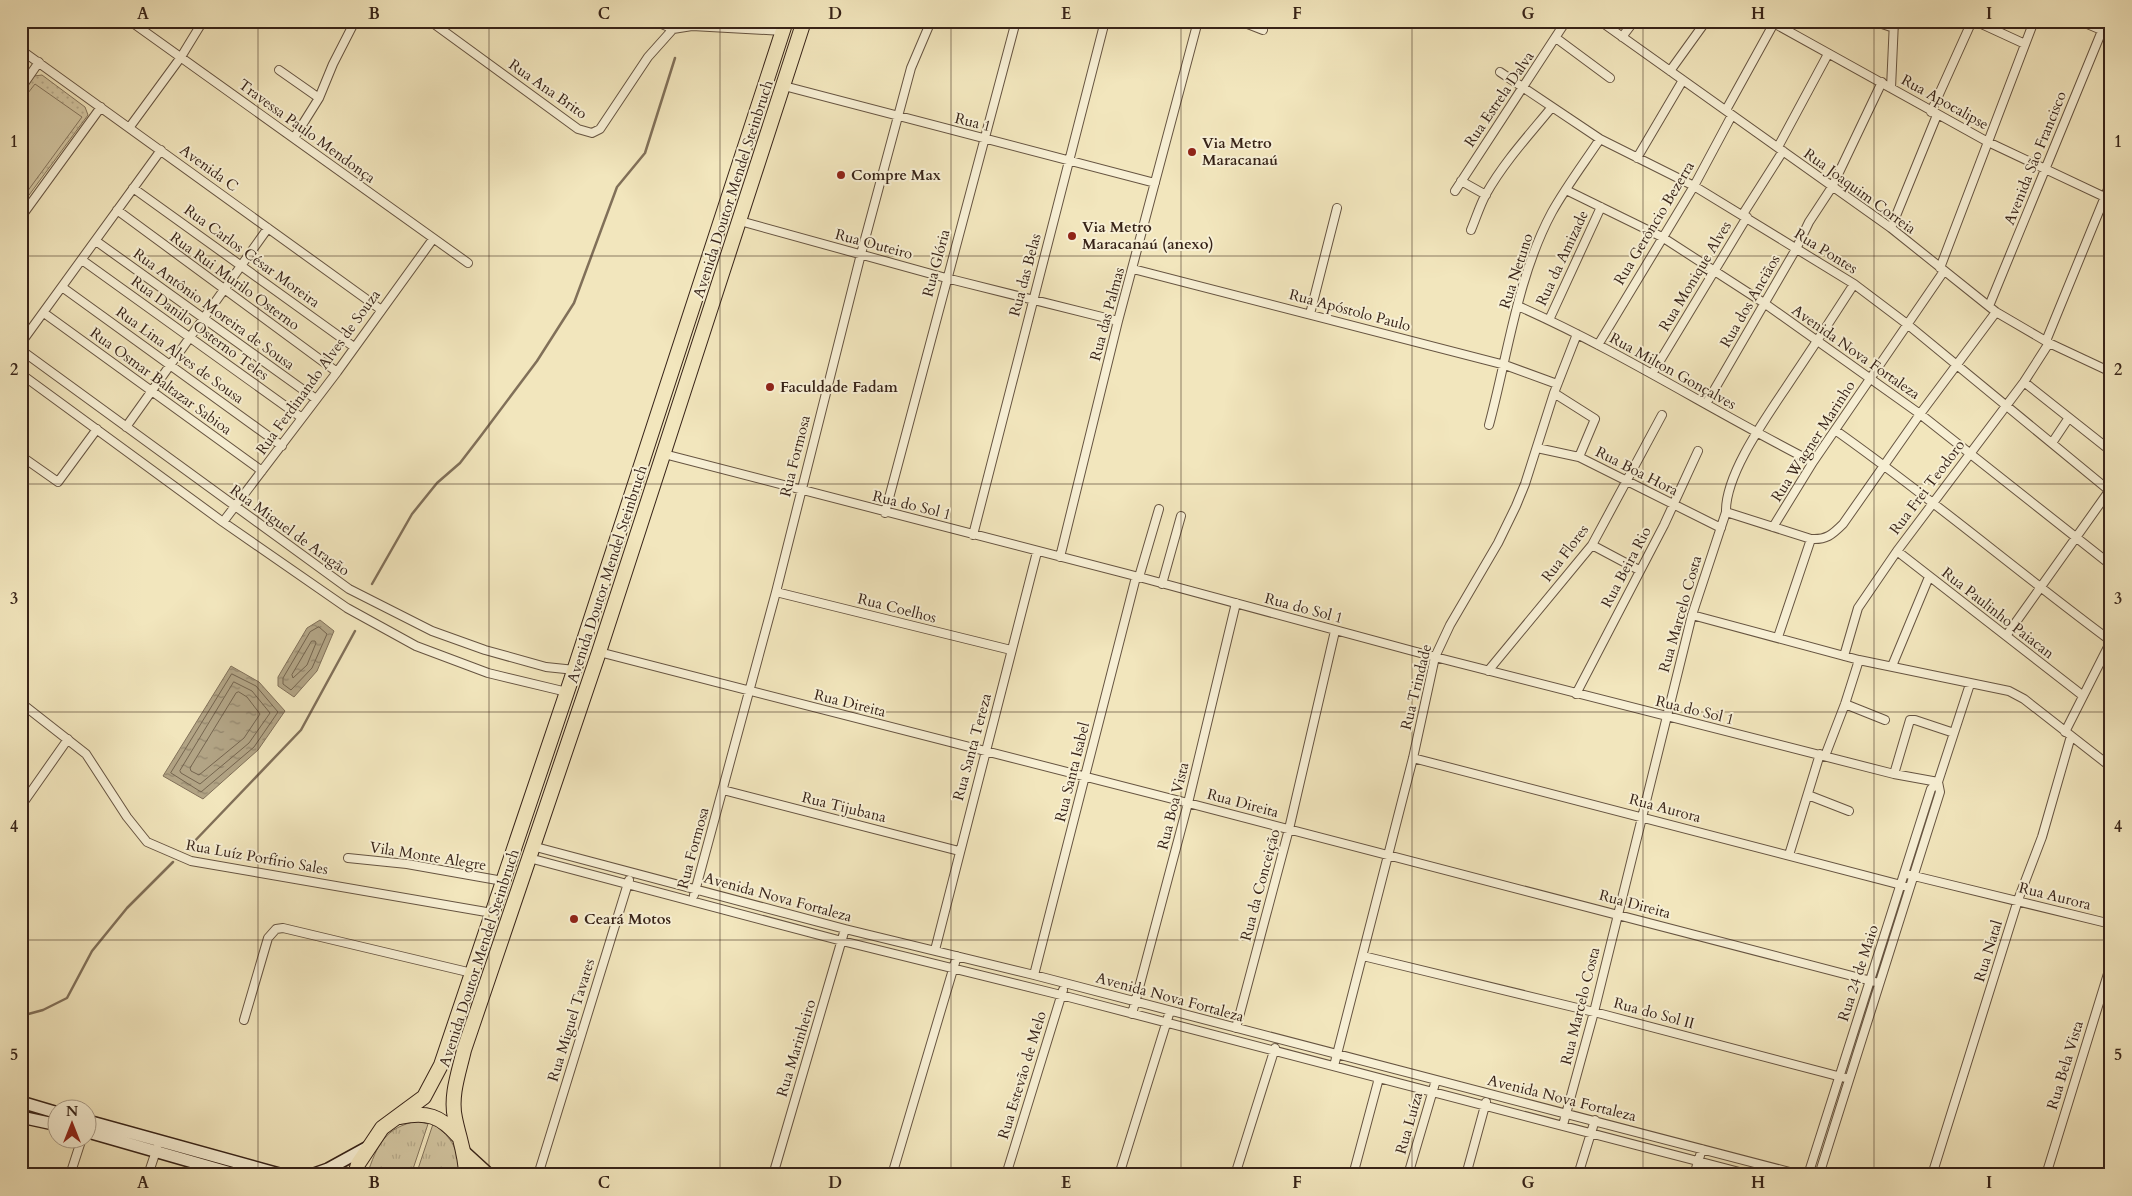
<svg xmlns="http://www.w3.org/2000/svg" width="2132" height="1196" font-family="Cardo,serif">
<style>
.grass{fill:url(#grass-tufts);stroke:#84745c}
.park{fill:url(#park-dots);stroke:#84745c}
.garden{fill:#d2c5a1;stroke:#84745c}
.water{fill:url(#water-ripples);stroke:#817059}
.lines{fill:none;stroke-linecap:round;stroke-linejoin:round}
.shore{stroke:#74644e;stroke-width:1}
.stream{stroke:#817059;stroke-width:2.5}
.street-casing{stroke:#665441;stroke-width:10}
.secondary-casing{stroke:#372318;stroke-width:14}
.primary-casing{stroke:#372318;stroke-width:15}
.highway-casing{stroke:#372318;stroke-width:16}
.street{stroke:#f7efd4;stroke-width:8}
.secondary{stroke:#f7efd4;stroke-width:11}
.primary{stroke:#f2e6bd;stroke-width:12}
.highway{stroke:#f2e6bd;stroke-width:14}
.grid{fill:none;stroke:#372318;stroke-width:1;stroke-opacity:0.55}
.poi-dot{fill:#8f2418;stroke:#f7efd4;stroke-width:2}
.labels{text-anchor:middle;stroke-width:4;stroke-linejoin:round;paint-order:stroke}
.street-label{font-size:15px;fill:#372318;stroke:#f7efd4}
.poi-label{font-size:15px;font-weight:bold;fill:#372318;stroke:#f7efd4;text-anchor:start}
.neatline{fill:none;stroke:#372318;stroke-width:2}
.grid-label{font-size:16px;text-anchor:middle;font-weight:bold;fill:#372318}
</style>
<defs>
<pattern id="grass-tufts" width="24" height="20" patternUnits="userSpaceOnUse" patternTransform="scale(1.25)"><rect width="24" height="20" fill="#d2c5a1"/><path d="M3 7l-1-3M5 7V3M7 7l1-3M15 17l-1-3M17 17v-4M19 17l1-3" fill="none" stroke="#b5a98a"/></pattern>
<pattern id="park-dots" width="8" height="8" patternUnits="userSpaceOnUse" patternTransform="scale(1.25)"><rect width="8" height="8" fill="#d2c5a1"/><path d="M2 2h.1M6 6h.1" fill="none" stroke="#b5a98a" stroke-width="1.8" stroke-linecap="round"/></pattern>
<pattern id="water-ripples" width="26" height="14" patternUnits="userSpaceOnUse" patternTransform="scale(1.25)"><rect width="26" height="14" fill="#b2a485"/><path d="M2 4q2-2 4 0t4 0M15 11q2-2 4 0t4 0" fill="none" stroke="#92856c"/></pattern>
</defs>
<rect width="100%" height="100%" fill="#f2e6bd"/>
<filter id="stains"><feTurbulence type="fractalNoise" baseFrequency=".004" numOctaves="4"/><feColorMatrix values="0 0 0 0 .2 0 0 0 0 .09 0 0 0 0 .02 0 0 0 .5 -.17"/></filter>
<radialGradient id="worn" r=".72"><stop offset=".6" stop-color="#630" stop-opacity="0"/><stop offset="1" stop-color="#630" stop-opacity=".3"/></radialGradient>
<path class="grass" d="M 418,1121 L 428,1124 L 411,1175 L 367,1175 C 377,1145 385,1127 418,1121 Z
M 433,1124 C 454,1139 457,1149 461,1175 L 416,1175 Z"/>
<path class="park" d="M 42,75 L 85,107 L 88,115 L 21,206 L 21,93 L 34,76 Z"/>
<path class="garden" d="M 35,84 L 82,117 L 21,200 L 21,102 Z"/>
<path class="water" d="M 320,620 L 334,631 L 317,671 L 294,697 L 278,686 L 278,677 L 307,628 Z
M 231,666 L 259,682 L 285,711 L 258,750 L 203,799 L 163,776 Z"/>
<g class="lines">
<path class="shore" d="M 319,627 L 327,634 L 312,668 L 291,690 L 283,684 L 283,678 L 310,632 Z
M 312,641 L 315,641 L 316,643 L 307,665 L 293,678 L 292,675 Z
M 232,674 L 256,686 L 278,712 L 254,747 L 201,792 L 171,773 Z
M 234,682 L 252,691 L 270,713 L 249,743 L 200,784 L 181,773 L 180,771 Z
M 239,692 L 247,697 L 260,714 L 244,738 L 199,775 L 191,771 L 190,768 L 236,693 Z"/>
<path class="stream" d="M 372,584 L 412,514 L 437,483 L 460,463 L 480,437 L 537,361 L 574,303 L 617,187 L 645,153 L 675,58
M 189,847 L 301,730 L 355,631
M 21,1016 L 43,1010 L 67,998 L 92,951 L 127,908 L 173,862"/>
<g class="street-casing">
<path id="street" d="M 130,21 L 468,263
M 430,21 L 578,129 L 592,133 L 600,129 L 648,57 L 673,29
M 655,21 L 673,29 L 692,26 L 783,31
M 1240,21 L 1263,30
M 1600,21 L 1891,228 L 1996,312 L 2049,343 L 2111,372
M 1770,21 L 1988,142 L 2111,200
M 1873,21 L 1894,28
M 1975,21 L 2025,44
M 2080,21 L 2111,34
M 1622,37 L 1634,21
M 1556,38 L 1610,78
M 21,50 L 380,309
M 279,70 L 319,98
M 1670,71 L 1706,21
M 1500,72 L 1600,139 L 1694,186 L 1854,284 L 1907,324 L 2111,492
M 784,86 L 1155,183
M 21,88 L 39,62
M 1891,88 L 1894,21
M 1726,110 L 1774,23
M 1931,112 L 1972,21
M 129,128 L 181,57 L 203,21
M 294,138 L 319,98 L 333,64 L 355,21
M 1778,147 L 1828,54
M 1637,158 L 1683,80
M 1461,181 L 1486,195
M 133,188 L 354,347
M 1566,190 L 1662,237 L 1764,303 L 1920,414 L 2111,565
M 1455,191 L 1566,21
M 117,210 L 337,372
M 1743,214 L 1783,151
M 21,217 L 101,107
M 740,221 L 946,278 L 1118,321
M 1891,228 L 1937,115
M 1471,230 C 1476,218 1480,205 1486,194 C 1504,162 1529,135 1552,107
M 96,241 L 316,399
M 82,260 L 302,418
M 1940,268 L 2034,21
M 1133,269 L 1505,365 L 1557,384
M 62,287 L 282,446
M 1518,306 C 1620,351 1714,412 1813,462
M 1989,306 L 2106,21
M 44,313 L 262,471
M 1310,314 L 1337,208
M 1549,320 L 1601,207
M 2046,341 L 2111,182
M 21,343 L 161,150
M 1598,345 L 1694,186 L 1732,115
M 21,350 L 349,589 L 432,631 L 485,650 L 546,667 L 575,670
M 2106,369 L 2111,357
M 21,374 L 223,522 L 347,608 L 416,646 L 488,673 L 567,692
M 1652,374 L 1747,217
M 2024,382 L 2111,451
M 1554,393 L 1595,419 L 1579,457
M 1706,404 L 1796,249 L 1809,222 L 1832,187 L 1882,82
M 1489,425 C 1508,355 1517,277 1552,212 C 1566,187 1584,163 1600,139
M 126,427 L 268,228
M 1835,430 C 1930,497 2018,572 2111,641 L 2065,732
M 2052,443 L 2068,419
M 1537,448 L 1579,457 L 1721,528
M 664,454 L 1139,577 L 1435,657 L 1894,774 L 1938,782
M 21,456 L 58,482 L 97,429
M 1726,512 L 1811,539
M 885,513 L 1016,21
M 223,522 L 337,372 L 433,239
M 1773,527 L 1813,462 L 1944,271
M 973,535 L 1105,21
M 1592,545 L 1639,570
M 1897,551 L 2082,695
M 1060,557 L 1118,321 L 1198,21
M 1139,577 L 1159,509
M 1162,584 L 1181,516
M 776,592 L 1011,650
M 1692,615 L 1859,660 L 2009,691 L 2024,699 L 2111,767
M 2006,636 L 2109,491
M 1778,637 L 1811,539 C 1826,540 1832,535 1843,524 L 1920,414 L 1996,312
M 599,652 L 1188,803 L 1879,983
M 1844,656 L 1858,608 L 1897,551 L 2024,382 L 2049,343
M 1892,666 L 1929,577
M 1488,671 L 1592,545 L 1662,415
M 1576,694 L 1664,525 L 1698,451
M 21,703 L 86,754 L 127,817 L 147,842 L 191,861 L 492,913
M 1845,704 L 1885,720
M 1825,756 L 1845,704 L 1859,660
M 1413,758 L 1909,887
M 1894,774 L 1910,720 L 1915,720 L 1954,733
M 723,790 L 959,851
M 1808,795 L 1849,811
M 21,806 L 68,739
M 532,846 L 845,929 L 1034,975 L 1801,1175
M 1789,855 L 1820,754
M 348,858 L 407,864 L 503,881
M 529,858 L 842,941 L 1061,995 L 1751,1175
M 1910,875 L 2111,924
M 694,895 L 776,592 L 861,254 L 911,68 L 931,21
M 935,950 L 1037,552
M 1363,956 L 1594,1012 L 1849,1079
M 1034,975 L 1136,577
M 1132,1014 L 1188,803 L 1236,603
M 244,1020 L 268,938 L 276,929 L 283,928 L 472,973
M 1236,1028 L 1289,829 L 1335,631
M 1334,1066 L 1413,758 L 1435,657 L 1450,625 L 1498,543 L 1516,506 L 1525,484 L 1554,393 L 1577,334
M 1563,1125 L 1594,1012 L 1692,615 L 1726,512 C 1725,472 1771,411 1793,377 C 1814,346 1834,315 1854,284
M 70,1175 L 82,1138
M 148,1175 L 157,1148
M 538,1175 L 629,880
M 773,1175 L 845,929
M 892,1175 L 957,956
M 1006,1175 L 1063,990
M 1119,1175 L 1170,1011
M 1235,1175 L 1275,1048
M 1353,1175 L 1379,1078
M 1408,1175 L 1436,1080
M 1466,1175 L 1486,1102
M 1578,1175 L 1595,1120
M 1694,1175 L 1702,1149
M 1808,1175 L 1931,789 L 1938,782 L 1970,684
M 1819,1175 L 1940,792 L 1938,782
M 1932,1175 L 2018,900 L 2042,837 L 2071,736
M 2046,1175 L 2111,964"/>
</g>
<g class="secondary-casing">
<path id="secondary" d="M 21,1102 L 58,1113
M 21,1117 L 58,1125
M 88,1121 L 283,1175
M 88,1132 L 238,1175
M 311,1175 L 328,1169 L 368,1147"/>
</g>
<g class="primary-casing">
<path id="primary" d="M 465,1153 L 489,1175"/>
</g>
<g class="highway-casing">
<path id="highway" d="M 400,1117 C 426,1111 441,1116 458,1136
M 355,1175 L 358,1164 L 382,1128 L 424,1097 L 441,1065 L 571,680 L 786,21
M 466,1175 C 466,1155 459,1138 455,1118 C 450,1096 459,1072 464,1050 L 599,652 L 804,21"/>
</g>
<use href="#street" class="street"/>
<use href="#secondary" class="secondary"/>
<use href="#primary" class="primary"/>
<use href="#highway" class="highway"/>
</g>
<path class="grid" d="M 258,21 L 258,1175M 489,21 L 489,1175M 720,21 L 720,1175M 951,21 L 951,1175M 1181,21 L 1181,1175M 1412,21 L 1412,1175M 1643,21 L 1643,1175M 1874,21 L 1874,1175M 21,256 L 2111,256M 21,484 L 2111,484M 21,712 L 2111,712M 21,940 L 2111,940"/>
<g class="poi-dot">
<circle cx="1192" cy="152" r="5"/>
<circle cx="841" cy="175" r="5"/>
<circle cx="1072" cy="236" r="5"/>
<circle cx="770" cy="387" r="5"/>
<circle cx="574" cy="919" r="5"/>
</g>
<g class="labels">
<g class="street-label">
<text transform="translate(548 89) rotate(35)" y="5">Rua Ana Brito</text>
<text transform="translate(1499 99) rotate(-56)" y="5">Rua Estrela Dalva</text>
<text transform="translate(1945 102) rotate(29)" y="5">Rua Apocalipse</text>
<text transform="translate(973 122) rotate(14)" y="5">Rua 1</text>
<text transform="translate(307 131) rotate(36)" y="5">Travessa Paulo Mendonça</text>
<text transform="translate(2035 158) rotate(-68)" y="5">Avenida São Francisco</text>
<text transform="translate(209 168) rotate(36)" y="5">Avenida C</text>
<text transform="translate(733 189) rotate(-72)" y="5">Avenida Doutor Mendel Steinbruch</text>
<text transform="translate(1860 191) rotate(36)" y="5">Rua Joaquim Correia</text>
<text transform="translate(1654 223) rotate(-59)" y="5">Rua Gerôncio Bezerra</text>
<text transform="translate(874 244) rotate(15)" y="5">Rua Outeiro</text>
<text transform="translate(1826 251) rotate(32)" y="5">Rua Pontes</text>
<text transform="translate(252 256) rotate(36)" y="5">Rua Carlos César Moreira</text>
<text transform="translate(1562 258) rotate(-65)" y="5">Rua da Amizade</text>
<text transform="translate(936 263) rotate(-75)" y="5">Rua Glória</text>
<text transform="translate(1516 271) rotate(-72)" y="5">Rua Netuno</text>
<text transform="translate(1025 275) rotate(-75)" y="5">Rua das Belas</text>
<text transform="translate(1695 276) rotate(-59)" y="5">Rua Monique Alves</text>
<text transform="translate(235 281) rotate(36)" y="5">Rua Rui Murilo Osterno</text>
<text transform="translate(1750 301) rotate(-60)" y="5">Rua dos Anciãos</text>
<text transform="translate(214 309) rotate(36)" y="5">Rua Antônio Moreira de Sousa</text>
<text transform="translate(1350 310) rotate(15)" y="5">Rua Apóstolo Paulo</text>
<text transform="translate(1107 314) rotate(-75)" y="5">Rua das Palmas</text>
<text transform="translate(200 328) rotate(36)" y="5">Rua Danilo Osterno Teles</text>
<text transform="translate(1856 352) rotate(35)" y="5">Avenida Nova Fortaleza</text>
<text transform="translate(180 355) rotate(36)" y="5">Rua Lina Alves de Sousa</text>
<text transform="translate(1673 371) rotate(29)" y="5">Rua Milton Gonçalves</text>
<text transform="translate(318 372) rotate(-54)" y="5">Rua Ferdinando Alves de Souza</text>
<text transform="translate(161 381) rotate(36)" y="5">Rua Osmar Baltazar Sabioa</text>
<text transform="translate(1813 441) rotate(-57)" y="5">Rua Wagner Marinho</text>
<text transform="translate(795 456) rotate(-76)" y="5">Rua Formosa</text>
<text transform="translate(1637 471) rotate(27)" y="5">Rua Boa Hora</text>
<text transform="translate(1927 487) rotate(-53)" y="5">Rua Frei Teodoro</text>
<text transform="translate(912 505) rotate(14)" y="5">Rua do Sol 1</text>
<text transform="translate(290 530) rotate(36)" y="5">Rua Miguel de Aragão</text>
<text transform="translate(1565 553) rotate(-53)" y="5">Rua Flores</text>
<text transform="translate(1626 567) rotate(-62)" y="5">Rua Beira Rio</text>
<text transform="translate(607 574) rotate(-72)" y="5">Avenida Doutor Mendel Steinbruch</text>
<text transform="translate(897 608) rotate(14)" y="5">Rua Coelhos</text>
<text transform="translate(1304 608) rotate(15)" y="5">Rua do Sol 1</text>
<text transform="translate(1998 613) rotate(38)" y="5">Rua Paulinho Paiacan</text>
<text transform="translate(1680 614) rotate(-74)" y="5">Rua Marcelo Costa</text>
<text transform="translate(1416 687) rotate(-76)" y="5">Rua Trindade</text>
<text transform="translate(850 703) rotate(14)" y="5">Rua Direita</text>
<text transform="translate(1695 710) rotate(14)" y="5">Rua do Sol 1</text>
<text transform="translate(972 747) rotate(-75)" y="5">Rua Santa Tereza</text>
<text transform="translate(1072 772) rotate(-76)" y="5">Rua Santa Isabel</text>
<text transform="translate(1243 803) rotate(15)" y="5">Rua Direita</text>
<text transform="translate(1173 806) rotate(-76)" y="5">Rua Boa Vista</text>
<text transform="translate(844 807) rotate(14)" y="5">Rua Tijubana</text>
<text transform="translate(1665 808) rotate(15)" y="5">Rua Aurora</text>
<text transform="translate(693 848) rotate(-75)" y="5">Rua Formosa</text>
<text transform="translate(428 856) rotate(9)" y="5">Vila Monte Alegre</text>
<text transform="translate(257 857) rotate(10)" y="5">Rua Luíz Porfírio Sales</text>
<text transform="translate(1260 885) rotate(-75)" y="5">Rua da Conceição</text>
<text transform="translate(2055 896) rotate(14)" y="5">Rua Aurora</text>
<text transform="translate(778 897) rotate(15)" y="5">Avenida Nova Fortaleza</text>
<text transform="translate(1635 904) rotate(15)" y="5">Rua Direita</text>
<text transform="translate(1988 951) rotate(-73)" y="5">Rua Natal</text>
<text transform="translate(479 958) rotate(-72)" y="5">Avenida Doutor Mendel Steinbruch</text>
<text transform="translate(1858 973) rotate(-72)" y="5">Rua 24 de Maio</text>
<text transform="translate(1170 997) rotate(15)" y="5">Avenida Nova Fortaleza</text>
<text transform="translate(1580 1006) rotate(-76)" y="5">Rua Marcelo Costa</text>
<text transform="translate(1654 1013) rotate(15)" y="5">Rua do Sol II</text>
<text transform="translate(571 1020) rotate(-73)" y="5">Rua Miguel Tavares</text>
<text transform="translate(796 1048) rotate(-73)" y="5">Rua Marinheiro</text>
<text transform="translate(2065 1065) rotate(-73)" y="5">Rua Bela Vista</text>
<text transform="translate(1022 1075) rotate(-73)" y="5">Rua Estevão de Melo</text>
<text transform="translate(1562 1098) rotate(14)" y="5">Avenida Nova Fortaleza</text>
<text transform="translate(1409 1123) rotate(-74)" y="5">Rua Luíza</text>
</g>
<g class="poi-label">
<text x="1202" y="148">Via Metro<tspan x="1202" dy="17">Maracanaú</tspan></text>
<text x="851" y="180">Compre Max</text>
<text x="1082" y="232">Via Metro<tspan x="1082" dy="17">Maracanaú (anexo)</tspan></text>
<text x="780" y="392">Faculdade Fadam</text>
<text x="584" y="924">Ceará Motos</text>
</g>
</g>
<rect width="2132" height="1196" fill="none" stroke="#f2e6bd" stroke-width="55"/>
<g transform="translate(72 1124)"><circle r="24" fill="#f7efd4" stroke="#aa9d89"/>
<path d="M0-4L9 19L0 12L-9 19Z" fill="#8f2418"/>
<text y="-8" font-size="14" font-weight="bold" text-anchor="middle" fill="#372318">N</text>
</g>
<rect x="28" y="28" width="2076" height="1140" class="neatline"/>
<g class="grid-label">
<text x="143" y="19">A</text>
<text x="374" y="19">B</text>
<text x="604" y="19">C</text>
<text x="835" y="19">D</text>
<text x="1066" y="19">E</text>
<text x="1297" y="19">F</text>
<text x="1528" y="19">G</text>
<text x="1758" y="19">H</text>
<text x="1989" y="19">I</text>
<text x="14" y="147">1</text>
<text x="2118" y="147">1</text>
<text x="14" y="375">2</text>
<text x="2118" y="375">2</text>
<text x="14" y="604">3</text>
<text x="2118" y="604">3</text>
<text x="14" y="832">4</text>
<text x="2118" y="832">4</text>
<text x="14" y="1060">5</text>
<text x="2118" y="1060">5</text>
<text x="143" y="1188">A</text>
<text x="374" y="1188">B</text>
<text x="604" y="1188">C</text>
<text x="835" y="1188">D</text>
<text x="1066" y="1188">E</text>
<text x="1297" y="1188">F</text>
<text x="1528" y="1188">G</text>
<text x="1758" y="1188">H</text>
<text x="1989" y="1188">I</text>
</g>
<rect width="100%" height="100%" filter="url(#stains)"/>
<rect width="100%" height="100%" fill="url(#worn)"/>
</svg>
